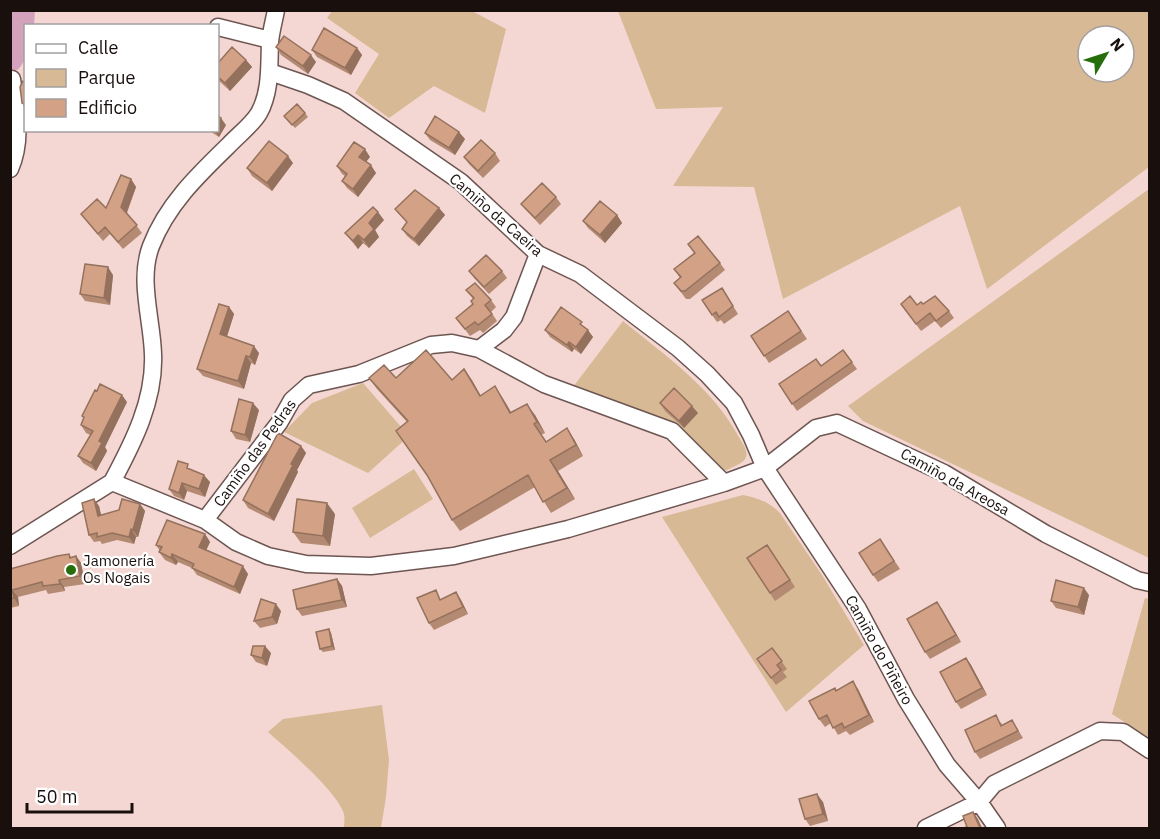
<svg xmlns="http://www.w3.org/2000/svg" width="1160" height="839" font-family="'IBM Plex Sans',sans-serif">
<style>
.green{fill:#d7b995;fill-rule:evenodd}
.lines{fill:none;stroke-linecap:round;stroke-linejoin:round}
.river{stroke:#d5a2be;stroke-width:26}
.street-casing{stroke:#6d5551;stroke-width:19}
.street{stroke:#fff;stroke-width:16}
.wall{fill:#b58a72}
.shaded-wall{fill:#94715d}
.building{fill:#d3a185;stroke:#94715d;stroke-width:1.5}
.poi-dot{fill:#266e0c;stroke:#fff;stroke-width:2}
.labels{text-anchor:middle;stroke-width:4.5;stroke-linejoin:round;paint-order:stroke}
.street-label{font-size:15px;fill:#19100e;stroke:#fff}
.poi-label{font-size:15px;fill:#19100e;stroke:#fff;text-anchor:start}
</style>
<rect width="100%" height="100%" fill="#f4d7d3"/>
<path class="green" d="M 332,11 L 472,11 L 506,29 L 485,113 L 434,86 L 389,118 L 355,93 L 379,54 L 327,18 Z
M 618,11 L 1149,11 L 1149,167 L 987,289 L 960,206 L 783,299 L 754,187 L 673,186 L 723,107 L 656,109 ZM 1088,36 L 1124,36 L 1124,72 L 1088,72 Z
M 1149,189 L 1149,558 L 863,421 L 848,406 Z
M 623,321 C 667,357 713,388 740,439 C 743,444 748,451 746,457 C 744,464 729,468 723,472 L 674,427 L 573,387 Z
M 363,383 L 409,436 L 368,473 L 284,432 L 312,403 Z
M 414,469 L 433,499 L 370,538 L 352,508 Z
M 743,495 C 758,498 769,502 780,513 L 822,575 L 864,645 L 786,712 L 662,517 Z
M 1145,598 L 1150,599 L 1149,738 L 1112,714 Z
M 382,705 L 389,760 L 386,797 L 381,828 L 344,828 C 344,824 345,818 344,814 C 337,791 287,749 268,732 L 283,719 Z"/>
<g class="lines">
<path class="river" d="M 10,59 L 20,41 L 22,10"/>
<g class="street-casing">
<path id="street" d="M 218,27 L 270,40
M 270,72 L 308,85 L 344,101 L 461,182 L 538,254 L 580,274 L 678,348 L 707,374 L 734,403 L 751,435 L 765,468 L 858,609 L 906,699 L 947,765 L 979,802 L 997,828
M 10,169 C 23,139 16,110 12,79
M 479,349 L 504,330 L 514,317 L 538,254
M 112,482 C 133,443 155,400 153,354 C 152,319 138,280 151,246 C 167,205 197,176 228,146 C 237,136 252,125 259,113 C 271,91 269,66 270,42 C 271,31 274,21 276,10
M 205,520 L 279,423 L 292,400 L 309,385 L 359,374 L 431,345 L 452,343 L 479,349 L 544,384 L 672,431 L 724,483
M 10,546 L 112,482 L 205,520 L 236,542 L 268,556 L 306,564 L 371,566 L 454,556 L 568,529 L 724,483 L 765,468 L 816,428 L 837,423 L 944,473 L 1046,534 L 1137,580 L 1150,583
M 926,828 L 979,802 L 994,784 L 1100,731 L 1123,732 L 1150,750"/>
</g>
<use href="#street" class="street"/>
</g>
<path class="wall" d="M 276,47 L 316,62 L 308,74 L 281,55 Z
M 357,48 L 362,55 L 351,75 L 317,57 L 312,50 Z
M 246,60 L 252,67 L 230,91 L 218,80 L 218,63 Z
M 305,113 L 308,117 L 295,128 L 284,116 Z
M 226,125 L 219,137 L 208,130 L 218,130 Z
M 425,133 L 465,139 L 455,155 L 430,140 Z
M 495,153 L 500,161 L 483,178 L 469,164 L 464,157 Z
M 370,157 L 366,162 L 376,173 L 358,197 L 347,188 L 342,181 L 345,176 L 342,174 L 337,166 Z
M 293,163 L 272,191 L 252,176 L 247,168 Z
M 131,179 L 136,187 L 127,213 L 142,233 L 123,249 L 110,234 L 103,241 L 81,214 L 106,208 Z
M 556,197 L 561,204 L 540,225 L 527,211 L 521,204 Z
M 439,208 L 445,215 L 419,246 L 407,236 L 402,229 L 407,223 L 395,209 Z
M 617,215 L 622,223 L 605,243 L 588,228 L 583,221 Z
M 384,220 L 375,230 L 379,237 L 369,248 L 363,243 L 358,249 L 345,233 Z
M 688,244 L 720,263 L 725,270 L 690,299 L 686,299 L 674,283 L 680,278 L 674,269 L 694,253 Z
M 469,271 L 502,271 L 507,278 L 489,294 L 474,278 Z
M 113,275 L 110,305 L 85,301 L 80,294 Z
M 466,290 L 491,300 L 496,307 L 491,312 L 497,321 L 483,333 L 480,330 L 470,336 L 456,318 L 473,304 L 473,299 Z
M 727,296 L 738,314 L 724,324 L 721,320 L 717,322 L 712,315 Z
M 901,304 L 917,305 L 923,304 L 949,311 L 954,318 L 941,328 L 935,321 L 921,331 Z
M 229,307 L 234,314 L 227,337 L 259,353 L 255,365 L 251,363 L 244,389 L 203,376 L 197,369 Z
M 788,311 L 807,339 L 769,363 L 751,336 Z
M 586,329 L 593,337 L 581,354 L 574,349 L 572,352 L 550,337 L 545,330 Z
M 843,350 L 857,369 L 797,411 L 779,384 L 821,366 Z
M 464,369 L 480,395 L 502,397 L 511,412 L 535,415 L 545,433 L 541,435 L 546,441 L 574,439 L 583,456 L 558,471 L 575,499 L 551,513 L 535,487 L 460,531 L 452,520 L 407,422 L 377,389 L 369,378 L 452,380 Z
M 127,402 L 105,447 L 107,451 L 96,471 L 83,463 L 78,456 L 90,435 L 86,433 L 81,425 L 84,418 L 82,416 Z
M 660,403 L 698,413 L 684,428 L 665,411 Z
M 259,410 L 250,442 L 236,439 L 231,431 Z
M 301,446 L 306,453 L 297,470 L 298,472 L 274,521 L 248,508 L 243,500 Z
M 192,470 L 210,482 L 205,497 L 187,491 L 184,500 L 174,496 L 169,489 Z
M 140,504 L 145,511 L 138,537 L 136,537 L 134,544 L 117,540 L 102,544 L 100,541 L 94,542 L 89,535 L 99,506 L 101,515 Z
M 335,514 L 330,546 L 301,543 L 293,532 Z
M 205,534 L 210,542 L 206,550 L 248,574 L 240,594 L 197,575 L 192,568 L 178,562 L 176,565 L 165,560 L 159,552 L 160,551 L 156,545 Z
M 880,539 L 900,569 L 878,582 L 873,575 Z
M 767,545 L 795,587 L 775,601 L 747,558 Z
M 69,554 L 71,557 L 76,556 L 81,563 L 85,584 L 64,587 L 65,591 L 48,594 L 46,590 L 18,597 L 19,606 L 10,608 L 10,569 Z
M 337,579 L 342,586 L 347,607 L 302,616 L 297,609 Z
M 456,592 L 461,600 L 468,614 L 434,630 L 429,623 L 442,599 Z
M 1089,595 L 1084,615 L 1056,608 L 1051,601 Z
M 937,602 L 961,642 L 930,659 L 925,652 Z
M 281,611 L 277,624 L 260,628 L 254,621 Z
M 331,633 L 335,650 L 323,652 L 320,649 Z
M 772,648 L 787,669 L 783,672 L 787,677 L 776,685 L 757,659 Z
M 271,653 L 267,666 L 256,662 L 251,655 Z
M 966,658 L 971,665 L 987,695 L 961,709 L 956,702 Z
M 858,689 L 874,722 L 850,735 L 846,731 L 838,735 L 831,723 L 825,727 L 819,719 L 837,690 Z
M 1012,720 L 1023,738 L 980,759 L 975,752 L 1001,722 L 1002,725 Z
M 823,802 L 828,821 L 810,826 L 805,819 Z"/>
<path class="shaded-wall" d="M 357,48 L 362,55 L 351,75 L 345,68 Z
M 311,55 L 316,62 L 308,74 L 303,66 Z
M 246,60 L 252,67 L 230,91 L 225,83 Z
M 221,118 L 226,125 L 219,137 L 214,130 L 218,130 L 218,124 Z
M 459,132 L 465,139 L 455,155 L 449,148 Z
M 365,149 L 370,157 L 364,164 L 359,157 Z
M 288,156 L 293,163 L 272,191 L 267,183 Z
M 371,165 L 376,173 L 358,197 L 353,189 Z
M 131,179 L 136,187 L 126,214 L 121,207 Z
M 439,208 L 445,215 L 419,246 L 414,239 Z
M 378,212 L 384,220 L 375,230 L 379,237 L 369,248 L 364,240 L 369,223 Z
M 617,215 L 622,223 L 605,243 L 600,235 Z
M 358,235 L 363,243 L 358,249 L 353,241 Z
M 108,267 L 113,275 L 110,305 L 104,298 Z
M 229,307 L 234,314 L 225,342 L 220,334 Z
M 588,330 L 593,337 L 581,354 L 576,347 Z
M 569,342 L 574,349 L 572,352 L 567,345 Z
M 254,346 L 259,353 L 255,365 L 250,357 Z
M 246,356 L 251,363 L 244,389 L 238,381 Z
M 464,369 L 472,380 L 487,407 L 480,396 Z
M 495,386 L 502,397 L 518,424 L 510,413 Z
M 122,395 L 127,402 L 105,447 L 107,451 L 96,471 L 91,463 L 99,441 Z
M 253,403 L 259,410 L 250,442 L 245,435 Z
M 527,404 L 535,415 L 545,433 L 537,422 Z
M 692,406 L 698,413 L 684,428 L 679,421 Z
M 567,428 L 574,439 L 583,456 L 576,445 Z
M 301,446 L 306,453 L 297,470 L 298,472 L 274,521 L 268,514 L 291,464 Z
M 550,460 L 558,471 L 575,499 L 567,488 Z
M 204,475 L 210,482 L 205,497 L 199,489 Z
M 182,483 L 187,491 L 184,500 L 179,493 Z
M 94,499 L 99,506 L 103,523 L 98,516 Z
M 327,503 L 335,514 L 330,546 L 323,536 Z
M 140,504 L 145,511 L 138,537 L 133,530 Z
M 131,529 L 136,537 L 134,544 L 129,537 Z
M 205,534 L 210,542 L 204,555 L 199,547 Z
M 172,554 L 178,562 L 176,565 L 171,558 Z
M 76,556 L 81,563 L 85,584 L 80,576 Z
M 243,566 L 248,574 L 240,594 L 234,587 Z
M 337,579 L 342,586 L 347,607 L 342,600 Z
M 59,580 L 64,587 L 65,591 L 60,584 Z
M 1084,588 L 1089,595 L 1084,615 L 1078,607 Z
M 12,590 L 18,597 L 19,606 L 14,598 Z
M 456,592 L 461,600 L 468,614 L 463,607 Z
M 937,602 L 942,609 L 961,642 L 956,635 Z
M 276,604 L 281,611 L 277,624 L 272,617 Z
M 329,629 L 331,633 L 335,650 L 332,646 Z
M 265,646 L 271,653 L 267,666 L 262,658 Z
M 966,658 L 971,665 L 987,695 L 982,688 Z
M 853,681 L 858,689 L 874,722 L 869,715 Z
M 817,794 L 823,802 L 828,821 L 823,814 Z
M 973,812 L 978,819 L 982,828 L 980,828 Z"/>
<path class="building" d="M 324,28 L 357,48 L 345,68 L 312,50 Z
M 284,36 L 311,55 L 303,66 L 276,47 Z
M 232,47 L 246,60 L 225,83 L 218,77 L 218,63 Z
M 23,81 L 26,83 L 26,105 L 22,103 L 20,87 Z
M 297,104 L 305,113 L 292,125 L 284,116 Z
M 218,116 L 221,118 L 218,124 Z
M 435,116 L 459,132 L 449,148 L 425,133 Z
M 481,140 L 495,153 L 478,171 L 464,157 Z
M 269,141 L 288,156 L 267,183 L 247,168 Z
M 354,142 L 365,149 L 359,157 L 371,165 L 353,189 L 342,181 L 347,174 L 337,166 Z
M 121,175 L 131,179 L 121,207 L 137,225 L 118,242 L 105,227 L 98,234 L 81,214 L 97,199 L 106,208 Z
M 542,183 L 556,197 L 535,218 L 521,204 Z
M 415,190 L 439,208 L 414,239 L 402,229 L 407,222 L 395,209 Z
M 600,201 L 617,215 L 600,235 L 583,221 Z
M 373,207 L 378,212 L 369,223 L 374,229 L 364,240 L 358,235 L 353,241 L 345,233 Z
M 698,236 L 720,263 L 685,291 L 681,291 L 674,283 L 681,277 L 674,269 L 695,253 L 688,244 Z
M 486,255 L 502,271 L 484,287 L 469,271 Z
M 85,264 L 108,267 L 104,298 L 80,294 Z
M 475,283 L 491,300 L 485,305 L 492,314 L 478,325 L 475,322 L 465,329 L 456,318 L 473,304 L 471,301 L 474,298 L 466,290 Z
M 722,288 L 733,306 L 719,317 L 716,312 L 712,315 L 702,300 Z
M 910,296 L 917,305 L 921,302 L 923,304 L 935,296 L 949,311 L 936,321 L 930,313 L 916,324 L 901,304 Z
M 219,304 L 229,307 L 220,334 L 254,346 L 250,357 L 246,356 L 238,381 L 197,369 Z
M 561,307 L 582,322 L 580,324 L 588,330 L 576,347 L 569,342 L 567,345 L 545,330 Z
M 788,311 L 801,331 L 764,356 L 751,336 Z
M 426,350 L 452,380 L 464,369 L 480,396 L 495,386 L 510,413 L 527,404 L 537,422 L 534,424 L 546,442 L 567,428 L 576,445 L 550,460 L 567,488 L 543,502 L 528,475 L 452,520 L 427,475 L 396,431 L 408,421 L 369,378 L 384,365 L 396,378 Z
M 843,350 L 852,362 L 792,404 L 779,384 L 816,359 L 821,366 Z
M 100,384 L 122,395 L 99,441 L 102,443 L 91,463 L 78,456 L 93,431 L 81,425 L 84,417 L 82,416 L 95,390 L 97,391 Z
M 674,388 L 692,406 L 679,421 L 660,403 Z
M 239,399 L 253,403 L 245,435 L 231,431 Z
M 278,433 L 301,446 L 291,464 L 293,465 L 268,514 L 243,500 Z
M 178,461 L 188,464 L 187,468 L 204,475 L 199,489 L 182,483 L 179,493 L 169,489 Z
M 94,499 L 98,516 L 119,510 L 122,499 L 140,504 L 133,530 L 131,529 L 129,537 L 112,533 L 97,537 L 97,533 L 89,535 L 82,503 Z
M 297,499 L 327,503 L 323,536 L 293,532 Z
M 167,520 L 205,534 L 199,547 L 243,566 L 234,587 L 192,568 L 194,564 L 172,554 L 171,558 L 159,552 L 162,547 L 156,545 Z
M 880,539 L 894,561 L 873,575 L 859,553 Z
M 767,545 L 790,580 L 770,593 L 747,558 Z
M 69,554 L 70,558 L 76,556 L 80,576 L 59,580 L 60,584 L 43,586 L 42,582 L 12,590 L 14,598 L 10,599 L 10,569 L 57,556 Z
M 337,579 L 342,600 L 297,609 L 293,590 Z
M 1056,580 L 1084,588 L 1078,607 L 1051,601 Z
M 436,590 L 440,600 L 456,592 L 463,607 L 429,623 L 417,598 Z
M 261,599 L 276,604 L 272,617 L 254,621 Z
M 937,602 L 956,635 L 925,652 L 907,619 Z
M 329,629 L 332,646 L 320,649 L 316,632 Z
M 253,646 L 265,646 L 262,658 L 251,655 Z
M 772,648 L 782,661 L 777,665 L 781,670 L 771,678 L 757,659 Z
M 966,658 L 982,688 L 956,702 L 940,672 Z
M 853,681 L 869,715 L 844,728 L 842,723 L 833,728 L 827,715 L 819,719 L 809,701 L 835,688 L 836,691 Z
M 996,715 L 1001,726 L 1012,720 L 1018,731 L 975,752 L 965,730 Z
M 817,794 L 823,814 L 805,819 L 799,799 Z
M 973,812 L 980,828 L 963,828 L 967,827 L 963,816 Z"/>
<circle class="poi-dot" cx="71" cy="570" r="6"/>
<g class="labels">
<g class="street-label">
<text transform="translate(496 215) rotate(41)" y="5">Camiño da Caeira</text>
<text transform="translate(255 453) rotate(-54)" y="5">Camiño das Pedras</text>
<text transform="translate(955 482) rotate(29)" y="5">Camiño da Areosa</text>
<text transform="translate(879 650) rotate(61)" y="5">Camiño do Piñeiro</text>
</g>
<g class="poi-label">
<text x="83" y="566">Jamonería<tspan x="83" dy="17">Os Nogais</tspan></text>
</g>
</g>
<rect width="1160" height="839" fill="none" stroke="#19100e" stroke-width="24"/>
<rect x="24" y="24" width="195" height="108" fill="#ffffff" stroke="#a39f9f" stroke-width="1.5"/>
<rect x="36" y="44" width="30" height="9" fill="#ffffff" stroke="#a39f9f" stroke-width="1.5"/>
<text x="78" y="54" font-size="18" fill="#19100e">Calle</text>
<rect x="36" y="69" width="30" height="18" fill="#d7b995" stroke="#a39f9f" stroke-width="1.5"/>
<text x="78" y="84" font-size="18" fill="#19100e">Parque</text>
<rect x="36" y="99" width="30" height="18" fill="#d3a185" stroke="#a39f9f" stroke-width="1.5"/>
<text x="78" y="114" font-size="18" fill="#19100e">Edificio</text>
<g transform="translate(1106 54) rotate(51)"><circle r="28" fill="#ffffff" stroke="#a39f9f" stroke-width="1.5"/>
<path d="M0-4.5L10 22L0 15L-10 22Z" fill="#266e0c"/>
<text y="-9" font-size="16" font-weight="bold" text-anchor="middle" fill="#19100e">N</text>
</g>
<path d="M27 803v9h105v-9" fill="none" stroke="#19100e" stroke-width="3"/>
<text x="36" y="803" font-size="18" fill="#19100e" stroke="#ffffff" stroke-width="4.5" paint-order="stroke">50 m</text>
</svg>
